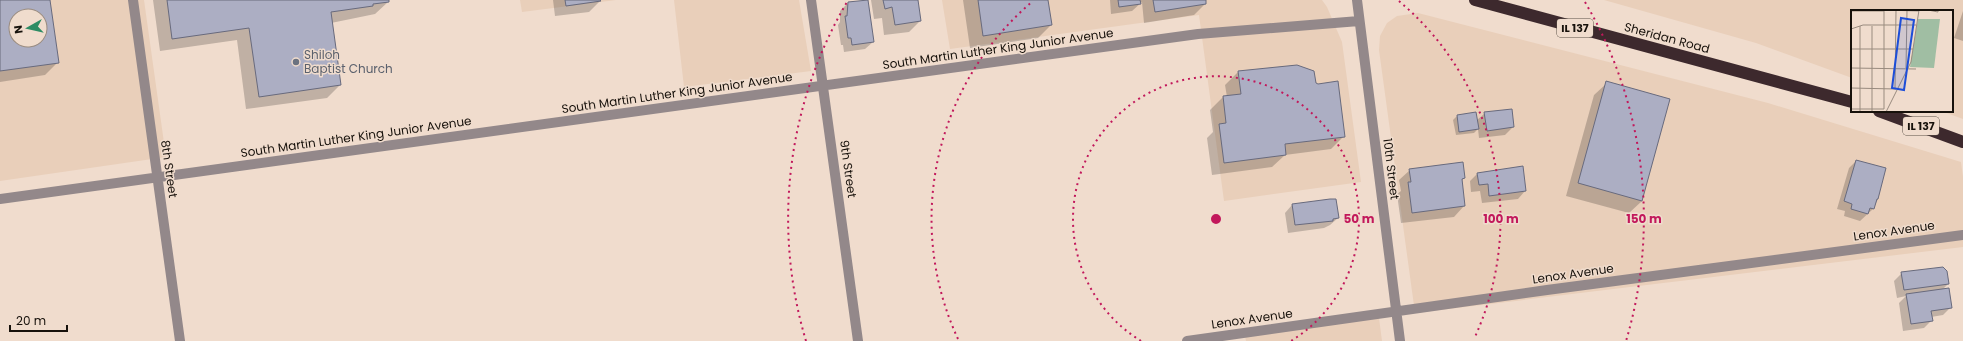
<svg xmlns="http://www.w3.org/2000/svg" width="1963" height="341" font-family="Poppins,sans-serif">
<style>
.built{fill:#e9cfba;fill-rule:evenodd}
.shadow{fill:#0003;fill-rule:evenodd}
.building{fill:#acaec3;stroke:#686a7d;fill-rule:evenodd}
.lines{fill:none;stroke-linecap:round;stroke-linejoin:round}
.minor{stroke:#93888a;stroke-width:10}
.highway{stroke:#3d292d;stroke-width:12}
.ring{fill:none;stroke:#c2185b;stroke-width:2;stroke-dasharray:2 4}
.worship-dot{fill:#6b7280;stroke:#f0dccd;stroke-width:1.5}
.labels{text-anchor:middle;stroke-width:3;stroke-linejoin:round;paint-order:stroke}
.shield{fill:#f0dccd;stroke:#584e45;stroke-width:1}
.shield-label{font-size:11px;font-weight:bold;fill:#17110b}
.street-label{font-size:12px;fill:#17110b;stroke:#f0dccd}
.worship-label{font-size:12px;fill:#5b616d;stroke:#f0dccd;text-anchor:start}
.inset-road{fill:none;stroke:#998b7f;stroke-width:1}
.view{fill:#1d4ed8;fill-opacity:0.15;stroke:#1d4ed8;stroke-width:2}
.inset-edge{fill:none;stroke:#17110b;stroke-width:2}
.centre{fill:#c2185b;stroke:#f0dccd;stroke-width:2}
.ring-label{font-size:12px;text-anchor:middle;font-weight:bold;fill:#c2185b;stroke:#f0dccd;stroke-width:3;stroke-linejoin:round;paint-order:stroke}
</style>
<rect width="100%" height="100%" fill="#f0dccd"/>
<path class="built" d="M 0,0 L 144,0 L 166,157 L 0,181 ZM 16,16 L 40,16 L 40,40 L 16,40 Z
M 520,0 L 616,0 L 522,12 Z
M 674,0 L 799,0 L 811,71 L 684,87 Z
M 942,0 L 1322,0 L 1327,7 L 1342,42 L 1361,182 L 1224,201 L 1199,15 L 950,49 Z
M 1604,0 L 1963,0 L 1963,119 L 1941,111 L 1952,111 L 1952,11 L 1852,11 L 1852,78 L 1756,43 Z
M 1418,13 L 1768,103 L 1961,162 L 1963,177 L 1963,247 L 1415,313 L 1379,50 L 1380,36 L 1387,23 L 1397,16 Z
M 1379,318 L 1382,341 L 1246,341 L 1245,336 Z"/>
<path class="shadow" d="M 0,0 L 49,0 L 58,62 L 45,75 L 0,82 ZM 16,16 L 40,16 L 40,40 L 16,40 Z
M 153,0 L 388,0 L 388,2 L 375,14 L 331,23 L 340,85 L 327,98 L 246,109 L 237,40 L 160,51 Z
M 553,0 L 599,0 L 600,1 L 589,12 L 555,16 Z
M 871,0 L 917,0 L 920,21 L 909,32 L 884,35 L 882,18 L 874,19 Z
M 963,0 L 1047,0 L 1051,25 L 1038,38 L 970,48 Z
M 1110,0 L 1205,0 L 1205,4 L 1194,15 L 1144,23 L 1142,2 L 1132,11 L 1111,14 Z
M 848,3 L 873,42 L 865,49 L 844,52 L 843,45 L 841,45 L 838,25 L 840,22 L 840,11 Z
M 1963,11 L 1963,41 L 1954,38 Z
M 1238,72 L 1315,84 L 1344,136 L 1331,149 L 1285,155 L 1272,167 L 1212,175 L 1207,138 L 1213,132 L 1210,110 L 1223,97 L 1227,97 L 1225,85 Z
M 1607,83 L 1642,201 L 1629,213 L 1566,196 L 1594,95 Z
M 1485,113 L 1513,127 L 1505,135 L 1479,138 L 1478,129 L 1474,133 L 1456,135 L 1453,120 L 1457,116 L 1476,121 Z
M 1856,161 L 1878,199 L 1873,209 L 1860,221 L 1844,216 L 1845,211 L 1837,209 L 1849,168 Z
M 1410,170 L 1464,178 L 1461,181 L 1464,206 L 1454,217 L 1401,223 L 1397,194 L 1401,191 L 1399,180 Z
M 1477,174 L 1525,191 L 1518,199 L 1482,203 L 1480,191 L 1471,192 L 1470,181 Z
M 1292,205 L 1338,218 L 1330,225 L 1324,228 L 1288,233 L 1285,213 Z
M 1902,273 L 1948,284 L 1942,290 L 1951,307 L 1943,315 L 1931,317 L 1932,320 L 1924,328 L 1903,331 L 1899,303 L 1906,296 L 1897,298 L 1894,281 Z"/>
<path class="building" d="M 0,0 L 50,0 L 59,63 L 0,71 ZM 16,16 L 40,16 L 40,40 L 16,40 Z
M 167,0 L 389,0 L 389,2 L 373,4 L 373,6 L 331,12 L 341,85 L 259,97 L 249,28 L 172,39 Z
M 565,0 L 600,0 L 601,1 L 566,6 Z
M 868,0 L 874,42 L 852,45 L 851,38 L 848,38 L 845,16 L 847,16 L 848,2 Z
M 883,0 L 918,0 L 921,21 L 895,25 L 892,7 L 885,9 Z
M 978,0 L 1048,0 L 1052,25 L 983,36 Z
M 1118,0 L 1140,0 L 1141,4 L 1119,7 Z
M 1153,0 L 1206,0 L 1206,4 L 1155,12 Z
M 1297,65 L 1314,71 L 1316,83 L 1318,84 L 1338,81 L 1345,137 L 1285,144 L 1286,155 L 1224,163 L 1219,124 L 1226,123 L 1223,96 L 1241,94 L 1238,71 Z
M 1606,81 L 1670,99 L 1642,201 L 1578,183 Z
M 1512,109 L 1514,127 L 1487,131 L 1484,112 Z
M 1476,112 L 1479,129 L 1459,132 L 1457,115 Z
M 1856,160 L 1886,168 L 1878,199 L 1877,199 L 1874,209 L 1870,208 L 1868,214 L 1851,209 L 1852,204 L 1844,201 Z
M 1463,162 L 1465,178 L 1462,179 L 1465,206 L 1412,213 L 1408,182 L 1411,182 L 1409,169 Z
M 1523,166 L 1526,191 L 1489,196 L 1488,184 L 1479,185 L 1477,173 Z
M 1330,199 L 1336,199 L 1339,218 L 1333,219 L 1333,221 L 1295,225 L 1292,204 Z
M 1943,267 L 1947,271 L 1949,284 L 1904,290 L 1901,272 Z
M 1949,288 L 1952,308 L 1931,311 L 1933,321 L 1911,324 L 1906,294 Z"/>
<g class="lines">
<path class="minor" d="M 133,0 L 180,341
M 811,0 L 858,341
M 1357,0 L 1400,341
M 0,199 L 1198,34 L 1359,21
M 1187,341 L 1547,290 L 1963,235"/>
<path class="highway" d="M 1475,0 L 1852,102
M 1879,111 L 1963,142"/>
</g>
<g class="ring">
<path d="M1141 341A143 143 0 1 1 1291 341"/>
<path d="M958 339A285 285 0 0 1 1033 1M1399 1A285 285 0 0 1 1474 339"/>
<path d="M806 341A428 428 0 0 1 847 2M1585 2A428 428 0 0 1 1626 341"/>
</g>
<circle class="worship-dot" cx="296" cy="62" r="4"/>
<g class="labels">
<g class="shield">
<rect x="1557" y="19" width="36" height="18" rx="3"/>
<rect x="1903" y="117" width="36" height="18" rx="3"/>
</g>
<g class="shield-label">
<text x="1575" y="32">IL 137</text>
<text x="1921" y="130">IL 137</text>
</g>
<g class="street-label">
<text transform="translate(1667 38) rotate(15)" y="4">Sheridan Road</text>
<text transform="translate(998 49) rotate(-8)" y="4">South Martin Luther King Junior Avenue</text>
<text transform="translate(677 93) rotate(-8)" y="4">South Martin Luther King Junior Avenue</text>
<text transform="translate(356 137) rotate(-8)" y="4">South Martin Luther King Junior Avenue</text>
<text transform="translate(169 169) rotate(82)" y="4">8th Street</text>
<text transform="translate(848 169) rotate(82)" y="4">9th Street</text>
<text transform="translate(1391 169) rotate(83)" y="4">10th Street</text>
<text transform="translate(1894 231) rotate(-8)" y="4">Lenox Avenue</text>
<text transform="translate(1573 274) rotate(-8)" y="4">Lenox Avenue</text>
<text transform="translate(1252 319) rotate(-8)" y="4">Lenox Avenue</text>
</g>
<g class="worship-label">
<text x="304" y="59">Shiloh<tspan x="304" dy="14">Baptist Church</tspan></text>
</g>
</g>
<g transform="translate(1851 10)">
<rect width="102" height="102" fill="#f0dccd"/>
<path d="M 67,9 L 89,9 L 83,58 L 59,57 Z" fill="#a0bea3"/>
<path class="inset-road" d="M 33,0 L 68,1M 77,0 L 87,2 L 87,0M 0,1 L 33,1M 0,19 L 12,15 L 65,15M 0,39 L 62,39M 0,58 L 65,59M 55,58 L 56,0M 0,78 L 45,79M 44,79 L 45,0M 0,99 L 33,99M 33,99 L 33,0M 9,102 L 9,16M 21,102 L 21,16M 35,102 L 60,52 L 68,0"/>
<path class="view" d="M 50,8 L 63,10 L 53,80 L 41,78 Z"/>
<rect width="102" height="102" class="inset-edge"/>
</g>
<circle cx="1216" cy="219" r="6" class="centre"/>
<g class="ring-label">
<text x="1359" y="223">50 m</text>
<text x="1501" y="223">100 m</text>
<text x="1644" y="223">150 m</text>
</g>
<g transform="translate(28 28) rotate(262)"><circle r="19" fill="#f0dccd" stroke="#998b7f"/>
<path d="M0-3L7 15L0 10L-7 15Z" fill="#2d8c64"/>
<text y="-6" font-size="11" font-weight="bold" text-anchor="middle" fill="#17110b">N</text>
</g>
<path d="M10 325v6h57v-6" fill="none" stroke="#17110b" stroke-width="2"/>
<text x="16" y="325" font-size="12" fill="#17110b" stroke="#f0dccd" stroke-width="3" paint-order="stroke">20 m</text>
</svg>
